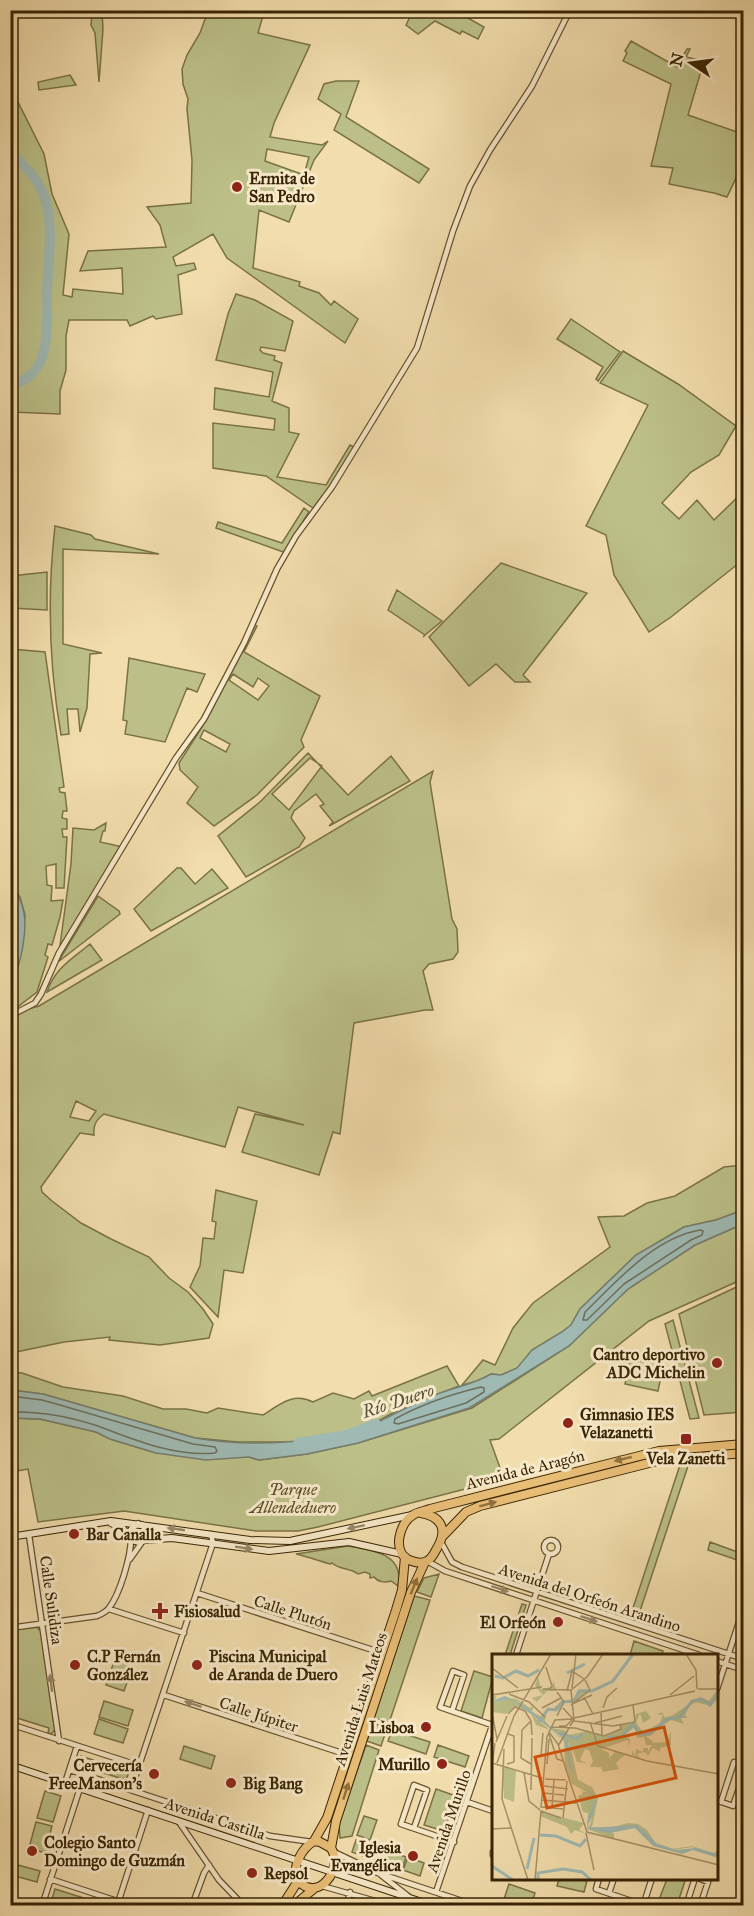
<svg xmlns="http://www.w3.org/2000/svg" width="754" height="1916" font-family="'IM FELL Great Primer',serif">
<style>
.green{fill:#bcc088;stroke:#7a7246;stroke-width:1.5;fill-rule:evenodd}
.water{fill:#9fbab4;stroke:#767e6e;stroke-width:1.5}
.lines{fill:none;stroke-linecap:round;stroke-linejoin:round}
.shore{stroke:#6c6f5c;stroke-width:1.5}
.river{stroke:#9fbab4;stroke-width:10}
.street-casing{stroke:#66522e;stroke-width:7}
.secondary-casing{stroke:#382404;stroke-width:8}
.highway-casing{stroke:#382404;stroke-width:10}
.street{stroke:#f7e9c9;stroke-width:4.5}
.secondary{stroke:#f7e9c9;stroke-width:6}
.highway{stroke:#e9be76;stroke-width:8}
.oneway{fill:#90713d}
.oneway2{fill:#988666}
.poi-dot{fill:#8f2418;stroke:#f7e9c9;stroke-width:2}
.labels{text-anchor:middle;stroke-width:6;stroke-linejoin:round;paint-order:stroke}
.poi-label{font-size:16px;font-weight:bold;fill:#382404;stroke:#f7e9c9;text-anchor:start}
.street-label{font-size:16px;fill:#382404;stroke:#f7e9c9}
.park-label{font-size:16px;font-style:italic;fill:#594b25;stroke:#f7e9c9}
.water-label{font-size:18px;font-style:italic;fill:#575139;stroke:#f7e9c9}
.inset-river{fill:none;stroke:#9fbab4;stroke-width:3}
.inset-road{fill:none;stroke:#a89369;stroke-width:1.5}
.view{fill:#d6540b;fill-opacity:0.15;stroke:#d6540b;stroke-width:3}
.inset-edge{fill:none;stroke:#382404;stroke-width:3}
</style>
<rect width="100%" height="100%" fill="#f2ddac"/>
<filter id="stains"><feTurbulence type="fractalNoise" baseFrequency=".00333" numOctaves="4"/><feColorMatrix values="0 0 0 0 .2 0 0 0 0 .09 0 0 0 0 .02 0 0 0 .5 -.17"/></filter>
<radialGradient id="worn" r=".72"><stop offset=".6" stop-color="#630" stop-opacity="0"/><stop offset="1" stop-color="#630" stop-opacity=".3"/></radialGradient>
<path class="green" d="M 259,10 L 264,12 L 258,33 L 310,45 L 274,123 L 270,137 L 322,145 L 328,141 L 314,160 L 289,222 L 259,210 L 253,268 L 300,282 L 299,286 L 319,293 L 331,305 L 334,301 L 358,319 L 345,343 L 227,258 L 213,234 L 173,257 L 176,266 L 194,263 L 196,269 L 178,275 L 182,314 L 156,319 L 153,316 L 130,326 L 127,320 L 69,320 L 66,336 L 66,370 L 60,391 L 60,414 L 11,412 L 11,91 L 13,92 L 44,154 L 52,194 L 69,234 L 63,295 L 72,297 L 73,289 L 123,294 L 122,268 L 80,271 L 88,251 L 166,247 L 160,225 L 147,207 L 191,203 L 192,160 L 187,109 L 188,99 L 183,84 L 182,69 L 187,55 L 200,33 L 208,11 ZM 267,149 L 309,157 L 304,175 L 265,161 Z
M 92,11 L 102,11 L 103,29 L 99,82 L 95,33 L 91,25 Z
M 464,11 L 466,17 L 484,27 L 478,39 L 462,31 L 460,34 L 435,21 L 418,34 L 406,25 L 413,11 Z
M 631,41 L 677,67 L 687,49 L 690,49 L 686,57 L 704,61 L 688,115 L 743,134 C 744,162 739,173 727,197 L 714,193 L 669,184 L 673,168 L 651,166 L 671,84 L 623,61 L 627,53 L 625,51 Z
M 70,75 L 76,85 L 39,90 L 38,82 Z
M 336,81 L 359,81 L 346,117 L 429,169 L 419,183 L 334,130 L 341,114 L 318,99 L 324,84 Z
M 236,294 L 255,300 L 293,321 L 285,351 L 261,347 L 260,350 L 263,353 L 275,356 L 274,360 L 282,363 L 272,401 L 289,408 L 289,432 L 299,434 L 277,477 L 326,485 L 350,445 L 354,447 L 330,486 L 313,508 L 266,476 L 213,468 L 213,423 L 274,430 L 275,419 L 214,409 L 215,388 L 269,397 L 273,372 L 216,360 L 228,314 Z
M 571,319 L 620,352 L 598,381 L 596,379 L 603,367 L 557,339 Z
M 623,351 L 678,384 L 736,426 L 719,455 L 691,472 L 662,503 L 679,519 L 697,500 L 714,520 L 743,492 L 743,560 L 671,617 L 649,632 L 614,575 L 606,535 L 586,526 L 648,405 L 600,383 Z
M 304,508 L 309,512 L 294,535 L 286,553 L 216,528 L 218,522 L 282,543 Z
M 55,526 L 91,535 L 95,539 L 159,554 L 63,549 L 63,644 L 102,653 L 90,654 L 87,708 L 80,732 L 78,709 L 67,709 L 69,734 L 61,735 C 49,665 47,596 55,526 Z
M 501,563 L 587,593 L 523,675 L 530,682 L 515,682 L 496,664 L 469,686 L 429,637 Z
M 47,572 L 47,610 L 11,608 L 11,576 Z
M 397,590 L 442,621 L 425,635 L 423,637 L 425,635 L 388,610 Z
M 255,625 L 257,626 L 244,652 L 320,696 L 301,740 L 304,747 L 257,795 L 214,826 L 187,803 L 198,787 L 180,770 L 179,763 L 206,721 ZM 233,674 L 253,687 L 258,678 L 269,686 L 258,700 L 229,680 ZM 204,730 L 230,744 L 226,752 L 200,738 Z
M 11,649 L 45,652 L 64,787 L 59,788 L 60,792 L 65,793 L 67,811 L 63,811 L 62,818 L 67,819 L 67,829 L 62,829 L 63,837 L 67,837 L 64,888 L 56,888 L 56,864 L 46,866 L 47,885 L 52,886 L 51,901 L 63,900 L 60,917 L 52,945 L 48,944 L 45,955 L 48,957 L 37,992 L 11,1012 L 11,982 L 17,972 L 22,948 L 25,915 L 20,897 L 11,883 Z
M 129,658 L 205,674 L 197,692 L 187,688 L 165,742 L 125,734 L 127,721 L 123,720 Z
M 308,753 L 348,795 L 391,756 L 410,781 L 329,826 L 333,822 L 320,806 L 324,804 L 316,794 L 294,811 L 291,818 L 305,838 L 299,847 L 246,877 L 218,836 L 260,802 ZM 310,758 L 322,766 L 289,810 L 272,794 Z
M 433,771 L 430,782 L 452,919 L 457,929 L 458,952 L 453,959 L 429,964 L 423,971 L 433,1010 L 425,1010 L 354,1023 L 340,1134 L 333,1132 L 319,1175 L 242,1152 L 255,1114 L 304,1125 L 238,1107 L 225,1147 L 104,1114 C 96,1120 93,1125 94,1135 L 80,1133 L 41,1187 L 42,1192 L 52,1201 L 81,1223 L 111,1239 L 149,1257 L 169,1278 L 188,1292 L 203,1309 L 213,1324 L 209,1338 L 160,1345 L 109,1340 L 110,1337 L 64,1342 L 11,1353 L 11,1014 L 39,1006 ZM 76,1101 L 96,1111 L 89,1121 L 70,1117 Z
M 106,823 L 105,831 L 103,831 L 100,842 L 123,847 L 59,953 L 71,864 L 73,828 L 94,830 Z
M 177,868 L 181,868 L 195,884 L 212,869 L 228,888 L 151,931 L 134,909 Z
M 11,896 C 21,910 14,945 11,962 Z
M 98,896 L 119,911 L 120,914 L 58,962 Z
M 90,944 L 102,960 L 47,992 C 55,968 72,959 90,944 Z
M 743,1165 L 743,1210 L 716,1220 L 684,1227 L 636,1255 L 580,1309 L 571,1325 L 562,1332 L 532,1350 L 518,1368 L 501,1375 L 491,1374 L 479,1381 L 462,1385 L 483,1360 L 495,1365 L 513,1328 L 533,1303 L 610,1247 L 598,1217 L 624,1216 L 647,1203 L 675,1196 L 724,1167 Z
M 216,1190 L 257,1201 L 243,1273 L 224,1270 L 218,1317 L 190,1287 L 200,1266 L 203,1238 L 214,1239 L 216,1222 L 212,1221 Z
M 743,1224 L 743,1279 L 649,1321 L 499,1439 L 490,1440 L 504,1479 L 318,1527 L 298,1531 L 256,1531 L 124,1511 L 38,1522 L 28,1469 L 11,1472 L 11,1418 L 40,1419 L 96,1432 L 110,1439 L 156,1453 L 249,1457 L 259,1460 L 307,1454 L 358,1443 L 472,1408 L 569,1346 L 628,1289 L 695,1245 Z
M 743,1284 L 743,1412 L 704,1415 L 679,1314 Z
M 673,1320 L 699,1418 L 690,1419 L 665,1324 Z
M 632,1350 L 665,1357 L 658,1391 L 625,1384 Z
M 447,1366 L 459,1386 L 400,1409 L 369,1426 L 347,1435 L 304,1442 L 238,1442 L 195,1438 L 43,1394 L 11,1390 L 10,1372 L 22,1373 L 63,1387 L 123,1396 L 163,1409 L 186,1409 L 207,1413 L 218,1408 L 263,1415 C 280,1404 294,1392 313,1402 L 333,1393 L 354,1399 L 369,1391 L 372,1396 Z
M 689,1463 L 638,1617 L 631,1614 L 680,1465 Z
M 710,1542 L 743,1554 L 743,1562 L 708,1550 Z
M 348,1546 C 372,1550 405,1554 398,1586 L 391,1581 C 385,1583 378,1582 374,1577 L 370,1578 L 370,1574 L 365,1572 L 358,1574 C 351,1568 340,1570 332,1563 L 330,1564 C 319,1561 309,1557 296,1554 Z
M 439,1574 L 431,1597 L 417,1592 L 424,1578 Z
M 414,1596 L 430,1600 L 389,1723 L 374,1718 Z
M 522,1604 L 526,1605 L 510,1655 L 505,1655 Z
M 36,1627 L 41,1631 L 55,1730 L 51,1734 L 48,1733 L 49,1728 L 17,1718 L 15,1722 L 11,1720 L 11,1698 L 17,1678 L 11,1649 L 10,1630 Z
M 634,1641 L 663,1651 L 662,1655 L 630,1655 Z
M 118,1650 L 136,1656 L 124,1691 L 106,1685 Z
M 474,1671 L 493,1677 L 482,1718 L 461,1711 Z
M 104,1701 L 133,1710 L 128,1726 L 99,1717 Z
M 99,1719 L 128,1729 L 123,1743 L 94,1734 Z
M 373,1723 L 387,1728 L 381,1746 L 367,1741 Z
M 392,1730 L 430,1742 L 426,1754 L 388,1741 Z
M 366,1745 L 379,1750 L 352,1836 L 340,1838 L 339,1824 Z
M 438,1745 L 469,1756 L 465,1767 L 434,1757 Z
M 184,1746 L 215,1756 L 211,1769 L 180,1759 Z
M 81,1756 L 129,1772 L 126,1780 L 78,1765 Z
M 436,1789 L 456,1796 L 444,1831 L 424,1825 Z
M 45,1791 L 61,1796 L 53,1822 L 37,1818 Z
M 364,1816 L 377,1820 L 370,1840 L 357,1835 Z
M 36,1822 L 52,1826 L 45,1853 L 29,1848 Z
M 356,1840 L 381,1849 L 377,1861 L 352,1852 Z
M 383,1849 L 406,1857 L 402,1869 L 379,1862 Z
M 408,1857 L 424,1863 L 420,1876 L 403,1870 Z
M 18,1865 L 40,1871 L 37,1882 L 15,1876 Z
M 559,1879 L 578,1879 L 587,1881 L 584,1892 L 557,1886 Z
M 667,1879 L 677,1879 L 685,1881 L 677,1905 L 657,1905 Z
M 509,1884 L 535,1893 L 531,1905 L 513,1905 L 503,1902 Z
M 55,1889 L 106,1905 L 50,1905 Z"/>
<path class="water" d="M 11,883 C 17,892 22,902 24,913 C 27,932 21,966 11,982 L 11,962 L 15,933 L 15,902 L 11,896 Z
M 743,1210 L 743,1224 L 695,1245 L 628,1289 L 569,1346 L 469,1408 L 358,1443 L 307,1454 L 259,1460 L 249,1457 L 206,1460 L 156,1453 L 110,1439 L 96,1432 L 40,1419 L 11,1418 L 11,1390 L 43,1394 L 195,1438 C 236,1445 282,1444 323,1438 C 332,1436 342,1436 351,1433 C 378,1424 403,1408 430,1397 C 450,1388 473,1385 491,1374 L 501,1375 L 517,1368 L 532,1350 L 562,1332 L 571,1325 L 580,1309 L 636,1255 L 684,1227 L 716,1220 Z"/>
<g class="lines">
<path class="shore" d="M 700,1230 L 703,1231 L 702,1235 L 691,1240 L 624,1284 L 587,1320 L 583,1320 L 585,1312 C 617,1281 654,1238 700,1230 Z
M 481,1387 L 484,1388 L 484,1392 L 466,1403 L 398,1424 L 394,1423 L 395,1419 C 422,1404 452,1394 481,1387 Z
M 10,1396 L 42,1400 L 60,1405 L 193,1444 L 215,1447 L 217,1451 L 215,1453 C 175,1457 135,1440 98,1426 C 71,1417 39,1411 10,1412"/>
<path class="river" d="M 10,151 C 24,166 39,179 45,199 C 54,230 48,260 47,291 C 47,313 49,338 41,360 C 36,373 24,382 10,385
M 298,1443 L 347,1435 L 376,1424"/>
<g class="street-casing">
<path id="street" d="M 10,1016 L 35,1003 L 41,994 L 59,953 L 176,758 L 204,719 L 244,643 L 277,569 L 296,536 L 332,487 L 417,348 L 453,231 L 470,186 L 490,150 L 532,86 L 570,10
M 29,1535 L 59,1741
M544 1547a7 7 0 1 1 14 0a7 7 0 1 1-14 0Z
M 441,1542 L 452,1562 L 462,1567 L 744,1659
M 130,1559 L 142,1542
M 427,1561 L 445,1571 L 699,1655
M 197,1593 L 382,1653
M 109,1609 L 184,1633
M 10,1628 L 97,1616 C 102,1614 106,1612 109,1608 C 120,1594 131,1556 131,1538
M 516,1655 L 549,1554
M 716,1661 L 744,1670
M 716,1692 L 744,1607
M 164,1695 L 348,1755
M 452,1711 L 464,1675 L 453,1671 L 440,1707 L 492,1725
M 10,1724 L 140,1766
M 70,1770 L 270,1836 L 312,1842
M 65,1783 L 77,1746
M 131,1790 L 213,1543 L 211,1534
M 716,1800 L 733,1806 L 744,1774
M 467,1802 L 493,1811
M 721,1802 L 734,1762 L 744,1765
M 179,1822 L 219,1880 L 244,1906
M 414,1828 L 427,1790 L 414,1785 L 401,1824 L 454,1842
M 334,1852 L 378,1873 L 477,1906
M 493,1852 L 493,1855
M 381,1875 L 408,1896
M 599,1878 L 596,1889 L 643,1905
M 698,1878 L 708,1882 L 700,1906
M 50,1879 L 132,1906
M 322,1886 L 393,1906
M 436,1892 L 493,1723
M 609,1893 L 614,1878
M 42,1906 L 80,1788
M 117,1906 L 148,1810
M 192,1906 L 204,1873 L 209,1865
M 346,1906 L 350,1892
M 643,1906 L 652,1878
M 686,1906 L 695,1878"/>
</g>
<g class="secondary-casing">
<path id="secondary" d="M 111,1523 L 121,1528 L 130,1535
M 138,1524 L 134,1526 L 130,1532 L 132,1540 L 138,1542 L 145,1540 L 148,1534 L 146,1528 L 142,1525
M 10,1537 L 111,1521 L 250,1540 L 290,1541 L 412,1515
M 145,1540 L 172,1538 L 269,1551 L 349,1542 L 402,1554
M 10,1765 L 434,1906"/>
</g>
<g class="highway-casing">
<path id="highway" d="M 421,1513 C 443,1517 448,1531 436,1550 C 434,1554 431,1559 427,1561 C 422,1564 414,1562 409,1560 C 392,1552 399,1523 413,1515 C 417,1512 425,1511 430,1509 L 659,1451 L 744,1444
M 442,1537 L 466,1512 L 480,1506 L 661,1460 L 744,1453
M 314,1841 L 327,1818 L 396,1610 L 402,1590 L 405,1557
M 314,1841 L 320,1842 L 331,1848 C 344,1868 319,1903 298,1881 C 291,1867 302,1848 314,1841 Z
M 331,1848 L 336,1821 L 411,1592 L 425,1562
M 282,1906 L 298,1881
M 293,1906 L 315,1888"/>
</g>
<use href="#street" class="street"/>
<use href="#secondary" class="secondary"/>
<use href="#highway" class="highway"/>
</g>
<defs><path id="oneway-solid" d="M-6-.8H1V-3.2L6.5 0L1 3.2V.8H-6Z" transform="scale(1.5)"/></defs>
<g class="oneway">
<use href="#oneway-solid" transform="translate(623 1459) rotate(166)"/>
<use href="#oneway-solid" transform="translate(488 1504) rotate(-15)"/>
<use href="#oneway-solid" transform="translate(414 1586) rotate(-68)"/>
<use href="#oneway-solid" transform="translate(346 1791) rotate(-72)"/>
</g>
<g class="oneway2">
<use href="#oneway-solid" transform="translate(356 1527) rotate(168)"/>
<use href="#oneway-solid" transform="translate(176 1529) rotate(-172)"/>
<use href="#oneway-solid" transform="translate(244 1548) rotate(9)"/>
<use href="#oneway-solid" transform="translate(500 1589) rotate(18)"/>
<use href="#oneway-solid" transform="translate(589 1619) rotate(18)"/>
<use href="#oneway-solid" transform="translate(51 1683) rotate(-97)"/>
<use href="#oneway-solid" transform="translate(193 1704) rotate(-162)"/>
</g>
<g class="poi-dot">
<circle cx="237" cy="187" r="6"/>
<circle cx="717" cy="1363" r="6"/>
<circle cx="568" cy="1423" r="6"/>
<rect x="680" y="1433" width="12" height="12" rx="3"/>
<circle cx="74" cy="1534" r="6"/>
<path d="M157 1602h6v6h6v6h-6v6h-6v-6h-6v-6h6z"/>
<circle cx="558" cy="1622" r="6"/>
<circle cx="75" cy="1665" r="6"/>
<circle cx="197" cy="1665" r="6"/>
<circle cx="426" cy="1727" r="6"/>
<circle cx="442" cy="1764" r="6"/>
<circle cx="154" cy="1774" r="6"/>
<circle cx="231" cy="1783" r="6"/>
<circle cx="32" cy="1851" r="6"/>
<circle cx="413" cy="1856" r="6"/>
<circle cx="252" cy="1873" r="6"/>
</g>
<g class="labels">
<g class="poi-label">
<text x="249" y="184">Ermita de<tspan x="249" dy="18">San Pedro</tspan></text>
<text x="705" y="1360" text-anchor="end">Cantro deportivo<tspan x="705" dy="18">ADC Michelin</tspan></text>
<text x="580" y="1420">Gimnasio IES<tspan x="580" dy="18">Velazanetti</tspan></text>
<text x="686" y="1464" text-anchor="middle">Vela Zanetti</text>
<text x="86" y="1540">Bar Canalla</text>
<text x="174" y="1617">Fisiosalud</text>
<text x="546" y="1628" text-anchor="end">El Orfeón</text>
<text x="87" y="1662">C.P Fernán<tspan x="87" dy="18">González</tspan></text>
<text x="209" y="1662">Piscina Municipal<tspan x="209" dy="18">de Aranda de Duero</tspan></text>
<text x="414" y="1733" text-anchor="end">Lisboa</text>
<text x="430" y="1770" text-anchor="end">Murillo</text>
<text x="142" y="1771" text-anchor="end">Cervecería<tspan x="142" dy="18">FreeManson's</tspan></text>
<text x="243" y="1789">Big Bang</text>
<text x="44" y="1848">Colegio Santo<tspan x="44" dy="18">Domingo de Guzmán</tspan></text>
<text x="401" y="1853" text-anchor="end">Iglesia<tspan x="401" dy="18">Evangélica</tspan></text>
<text x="264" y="1879">Repsol</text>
</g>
<g class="street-label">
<text transform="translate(525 1469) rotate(-14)" y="6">Avenida de Aragón</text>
<text transform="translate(590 1597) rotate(18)" y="6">Avenida del Orfeón Arandino</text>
<text transform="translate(52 1600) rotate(82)" y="6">Calle Sulidiza</text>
<text transform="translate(293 1612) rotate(18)" y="6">Calle Plutón</text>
<text transform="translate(360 1699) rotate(-72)" y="6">Avenida Luis Mateos</text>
<text transform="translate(259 1714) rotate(18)" y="6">Calle Júpiter</text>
<text transform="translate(215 1818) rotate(18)" y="6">Avenida Castilla</text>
<text transform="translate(448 1821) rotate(-71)" y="6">Avenida Murillo</text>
</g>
<g class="park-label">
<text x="293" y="1495">Parque<tspan x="293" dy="18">Allendeduero</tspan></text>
</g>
<g class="water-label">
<text transform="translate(398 1401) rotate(-18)" y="6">Río Duero</text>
</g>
</g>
<g transform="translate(492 1654)">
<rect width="226" height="226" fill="#f2ddac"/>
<path d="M 46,22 L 49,35 L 60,33 L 61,27 L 65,37 L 55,37 L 41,52 L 40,58 L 50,63 L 56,54 L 60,55 L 71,47 L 81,46 L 89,35 L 97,36 L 83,47 L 71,48 L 67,56 L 55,57 L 53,67 L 59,74 L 27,48 L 6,43 L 25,45 L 38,54 L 45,48 L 40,44 L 51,41 L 43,32 ZM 226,35 L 226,45 L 219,52 L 204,48 L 197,52 L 193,61 L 196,64 L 189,64 L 192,70 L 179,66 L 154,82 L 162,89 L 175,88 L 179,78 L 179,91 L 168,94 L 168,98 L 161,94 L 156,102 L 153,98 L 145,100 L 148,104 L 140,101 L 140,96 L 143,102 L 144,95 L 151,98 L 151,94 L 156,94 L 156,98 L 160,91 L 154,91 L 152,83 L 145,84 L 143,73 L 132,81 L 138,85 L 137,93 L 136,86 L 109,95 L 117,99 L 117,104 L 124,97 L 134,100 L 124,109 L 127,115 L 111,118 L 109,113 L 98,113 L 101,107 L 97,96 L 93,95 L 88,106 L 95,109 L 85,108 L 80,94 L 80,99 L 86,126 L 100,133 L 106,144 L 100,173 L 118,174 L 136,169 L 146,170 L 155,176 L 163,188 L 180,195 L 200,192 L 222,199 L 225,196 L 226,200 L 200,193 L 181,196 L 162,188 L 145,171 L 120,175 L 97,174 L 104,150 L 95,174 L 122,179 L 122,185 L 95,175 L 96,159 L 91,158 L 86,142 L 91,140 L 89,137 L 94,138 L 80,130 L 73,115 L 72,87 L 58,76 L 74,87 L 79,117 L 77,89 L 59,74 L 72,76 L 77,81 L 95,77 L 114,82 L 129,75 L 128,71 L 143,68 L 144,60 L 154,57 L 159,64 L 151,69 L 148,59 L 144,69 L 151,78 L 168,69 L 171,61 L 165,60 L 170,58 L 173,64 L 181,61 L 208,43 L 217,47 ZM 0,41 L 5,43 L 1,48 L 19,45 L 29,52 L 58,76 L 44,71 L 39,60 L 24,52 L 14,60 L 0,58 ZM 10,111 L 24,117 L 22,148 L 12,144 ZM 49,158 L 92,169 L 87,176 L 101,182 L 83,176 L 79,180 L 75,173 L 48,162 Z" fill="#bcc088"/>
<path d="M 13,42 L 32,51 L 76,87 L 81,119 L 100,139 L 104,146 L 101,162 L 96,170 L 97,174 L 145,171 L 165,190 L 185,196 L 204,194 L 226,200 L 226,204 L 201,196 L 190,200 L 161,192 L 143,174 L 118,179 L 96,175 L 95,169 L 103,144 L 78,115 L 72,85 L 19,45 L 0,48 L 0,46 L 3,43 L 0,47 Z" fill="#9fbab4"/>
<path class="inset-river" d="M 75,19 L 93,10M 3,22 L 11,24 L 24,17 L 36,22 L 47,16M 47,68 L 56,55 L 64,56 L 70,48 L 82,47 L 87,37 L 100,37 L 121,27 L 141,0M 67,79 L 85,85 L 90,80M 115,83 L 129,83 L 141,70 L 148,81 L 158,80 L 175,65 L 188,63 L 200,47 L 210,45 L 218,51 L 227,37M 48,181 L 64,182 L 88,192 L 94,185M 0,212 L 21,226M 35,215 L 42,184M 46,226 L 46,219 L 71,215 L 90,218 L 99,226"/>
<path class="inset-road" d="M 194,0 L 204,16 L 205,35M 54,13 L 60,32 L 57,36M 0,14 L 26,34M 80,34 L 84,0M 51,35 L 79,36M 206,35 L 227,35M 79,36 L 95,23 L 111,0M 75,37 L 80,17 L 92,25M 65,38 L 72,48 L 65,62M 17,40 L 37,48 L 53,63M 0,41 L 50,33M 178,41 L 202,22M 92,43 L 101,60M 80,50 L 100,41M 79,51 L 98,36 L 93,26M 50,54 L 69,44M 111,54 L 115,43 L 125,34M 109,58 L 110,81M 0,59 L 5,85M 16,60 L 23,53 L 33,57 L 39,67 L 40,81M 82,64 L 203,37M 82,67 L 121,72 L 143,68 L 141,51M 98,68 L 106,92 L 155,107 L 227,120M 103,69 L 130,62M 60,72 L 63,66 L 80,65M 67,72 L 74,72 L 81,65 L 71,54M 78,72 L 82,66 L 79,36M 60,73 L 83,74 L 112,82 L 129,75 L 128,71M 57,78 L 66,90 L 77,125M 57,80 L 65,105 L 71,107M 4,88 L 15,62M 66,92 L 77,74M 12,95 L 10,145 L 36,226M 49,101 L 51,79M 0,109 L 50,124M 5,109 L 22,62 L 59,0M 15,110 L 22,108 L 22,82 L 16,80M 39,110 L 29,104 L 30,76 L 39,67M 55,110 L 57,85M 0,112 L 3,89M 32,119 L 37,147 L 48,156M 53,125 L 74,126M 77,125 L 95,178 L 227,211M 52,132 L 76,135M 39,136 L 40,84M 51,139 L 72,141M 50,146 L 84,149M 50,153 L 71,155M 49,154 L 55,83 L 60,72M 60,154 L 62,126M 71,164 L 75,127M 0,175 L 20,174M 94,179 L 102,216M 43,226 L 49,157 L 69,164"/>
<path class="view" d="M 172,73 L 184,124 L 55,154 L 43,103 Z"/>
<rect width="226" height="226" class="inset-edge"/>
</g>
<rect width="754" height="1916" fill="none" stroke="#f2ddac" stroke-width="36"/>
<rect x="12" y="12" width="730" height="1892" fill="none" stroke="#382404" stroke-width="3"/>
<rect x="18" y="18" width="718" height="1880" fill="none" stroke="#382404" stroke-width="1.5"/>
<g transform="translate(691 63) rotate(283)" stroke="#f7e9c9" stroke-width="4.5" paint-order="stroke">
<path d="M0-4.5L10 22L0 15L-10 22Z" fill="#382404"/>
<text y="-9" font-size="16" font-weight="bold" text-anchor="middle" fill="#382404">N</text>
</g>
<rect width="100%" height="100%" filter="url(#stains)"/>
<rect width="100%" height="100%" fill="url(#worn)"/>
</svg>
